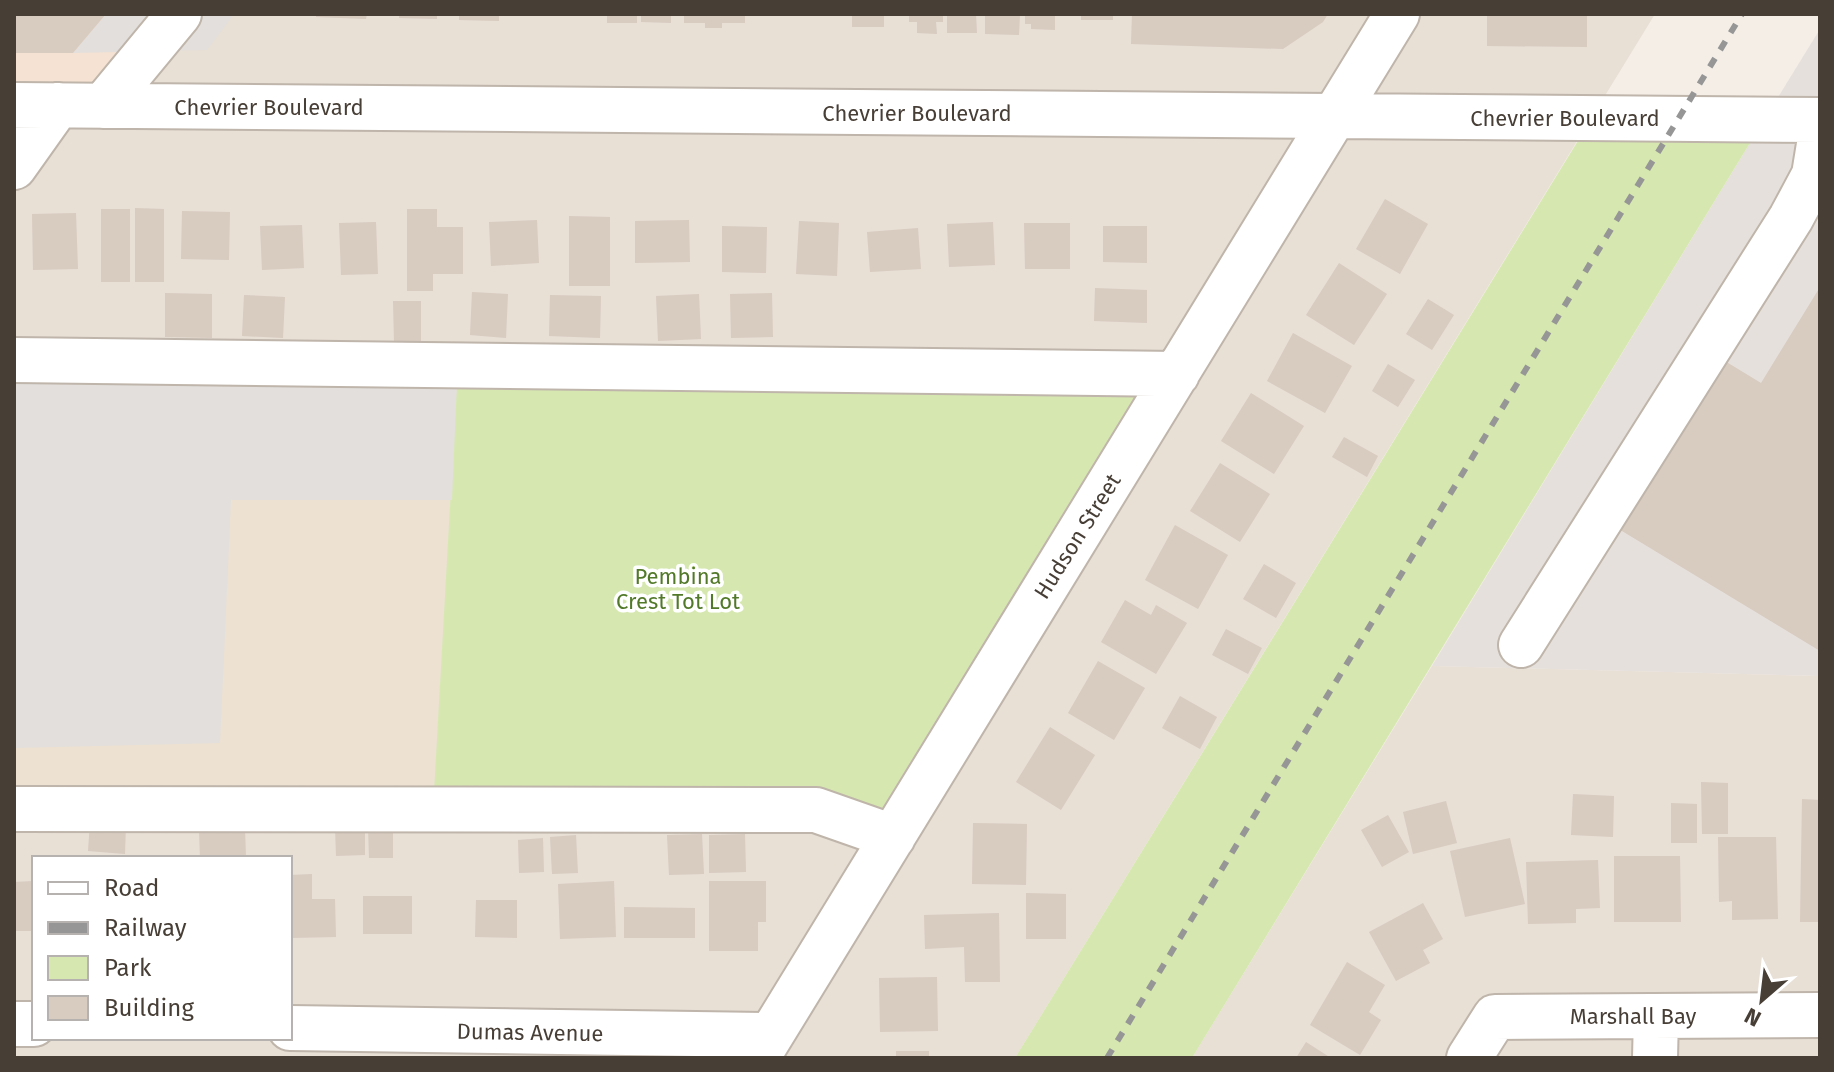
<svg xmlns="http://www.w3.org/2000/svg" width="1834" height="1072" font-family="'Fira Sans',sans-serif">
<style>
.residential{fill:#e8dfd5;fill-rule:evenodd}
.commercial{fill:#f5e2d2}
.industrial{fill:#e6e0dc}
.education{fill:#ede1d1}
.green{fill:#d6e8b0}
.parking{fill:#e2dfdc}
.building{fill:#d8cbc0}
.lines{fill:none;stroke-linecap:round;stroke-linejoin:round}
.minor-casing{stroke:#bfb5aa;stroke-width:48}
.minor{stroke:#fff;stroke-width:44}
.rail{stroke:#969696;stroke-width:6;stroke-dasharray:10 10;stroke-linecap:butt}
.labels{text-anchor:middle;stroke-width:7;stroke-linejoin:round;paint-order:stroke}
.street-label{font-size:22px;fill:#473e36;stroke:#fff}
.park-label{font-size:22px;fill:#527929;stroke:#fff}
</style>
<rect width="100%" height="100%" fill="#f4eee7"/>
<path class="residential" d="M 179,14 L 1655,14 L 1015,1058 L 14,1058 L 14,167 ZM 34,858 L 290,858 L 290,1038 L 34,1038 Z
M 1432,666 L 1820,676 L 1820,1058 L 1192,1058 Z"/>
<path class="commercial" d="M 14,14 L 179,14 L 103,106 L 58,105 L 14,167 Z"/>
<path class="industrial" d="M 1820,29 L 1820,676 L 1432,666 L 1764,120 Z"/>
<path class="education" d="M 14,360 L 457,382 L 434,793 L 14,809 Z"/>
<path class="green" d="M 1592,118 L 1764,120 L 1192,1058 L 1015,1058 Z
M 1177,374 L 893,837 L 434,793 L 457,382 Z"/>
<path class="parking" d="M 106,14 L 234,14 L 207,50 L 73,53 Z
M 14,360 L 457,382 L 452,500 L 231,500 L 220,743 L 14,748 Z"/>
<path class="building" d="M 14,14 L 106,14 L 73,53 L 14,53 Z
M 316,14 L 367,14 L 366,19 L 316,17 Z
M 399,14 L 437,14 L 437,19 L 399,18 Z
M 459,14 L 499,14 L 499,21 L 459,20 Z
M 607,14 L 637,14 L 637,23 L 607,23 Z
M 641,14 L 671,14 L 671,23 L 641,22 Z
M 684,14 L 745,14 L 745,23 L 722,23 L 722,28 L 705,28 L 705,23 L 684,23 Z
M 852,14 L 884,14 L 884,27 L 852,27 Z
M 909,14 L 943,14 L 943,22 L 936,22 L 937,34 L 917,33 L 917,22 L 909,22 Z
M 947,14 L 976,14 L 977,33 L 947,33 Z
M 985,14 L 1020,14 L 1019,35 L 985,34 Z
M 1025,14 L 1055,14 L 1055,30 L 1031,29 L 1031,24 L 1025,24 Z
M 1081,14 L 1113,14 L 1113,20 L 1081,20 Z
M 1132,14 L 1328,14 L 1323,22 L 1283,49 L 1131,44 Z
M 1487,14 L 1587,14 L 1587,47 L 1487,46 Z
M 1385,199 L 1428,224 L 1400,274 L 1356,249 Z
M 135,208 L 164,209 L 164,282 L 135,282 Z
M 101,209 L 130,209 L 130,282 L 101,282 Z
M 407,209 L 437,209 L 437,227 L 463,227 L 463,274 L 433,274 L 433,291 L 407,291 Z
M 182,211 L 230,212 L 229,260 L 181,259 Z
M 76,213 L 78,269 L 33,270 L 32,214 Z
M 569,216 L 610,217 L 610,286 L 569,286 Z
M 537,220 L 539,263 L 491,266 L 489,222 Z
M 689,220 L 690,262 L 635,263 L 635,221 Z
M 799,221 L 839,223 L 837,276 L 796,274 Z
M 376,222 L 378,274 L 341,275 L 339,223 Z
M 993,222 L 995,265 L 949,267 L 947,224 Z
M 1024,223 L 1070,223 L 1070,269 L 1025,269 Z
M 302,225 L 304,268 L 262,270 L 260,226 Z
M 722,226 L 767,227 L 766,273 L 722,272 Z
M 1103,226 L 1147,226 L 1147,263 L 1103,262 Z
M 918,228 L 921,269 L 870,272 L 867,232 Z
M 1339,263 L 1387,294 L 1354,345 L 1306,315 Z
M 1820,287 L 1820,651 L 1617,528 L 1720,358 L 1761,383 Z
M 1095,288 L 1147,290 L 1147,323 L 1094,321 Z
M 472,292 L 508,294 L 506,338 L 470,335 Z
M 165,293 L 212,294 L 212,338 L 165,337 Z
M 772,293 L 773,337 L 731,338 L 730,294 Z
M 699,294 L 701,339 L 658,341 L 656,296 Z
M 244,295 L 285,297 L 283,338 L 242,336 Z
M 550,295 L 601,296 L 600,338 L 549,336 Z
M 1428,299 L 1454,315 L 1432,350 L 1406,334 Z
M 393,301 L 421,301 L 421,341 L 394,342 Z
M 1293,333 L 1352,366 L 1325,413 L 1267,381 Z
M 1388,364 L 1415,380 L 1398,407 L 1372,391 Z
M 1251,393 L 1304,426 L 1274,474 L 1221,441 Z
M 1344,437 L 1378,456 L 1367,477 L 1332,457 Z
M 1220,463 L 1270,494 L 1240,542 L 1190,511 Z
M 1175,525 L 1228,555 L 1198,609 L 1145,580 Z
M 1264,564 L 1296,583 L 1276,618 L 1243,599 Z
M 1125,600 L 1151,615 L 1156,605 L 1187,623 L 1156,674 L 1101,642 Z
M 1226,629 L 1262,648 L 1248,674 L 1212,655 Z
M 1098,661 L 1145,688 L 1114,740 L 1068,713 Z
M 1180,696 L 1217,717 L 1200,749 L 1162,728 Z
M 1050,727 L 1095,755 L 1061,810 L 1016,782 Z
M 1701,782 L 1728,783 L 1728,834 L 1702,834 Z
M 1573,794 L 1614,796 L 1613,837 L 1571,835 Z
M 1802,799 L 1820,800 L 1820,922 L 1800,922 Z
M 1446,801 L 1457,843 L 1413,854 L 1403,812 Z
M 1671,803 L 1697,804 L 1697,843 L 1671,843 Z
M 1388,815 L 1409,852 L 1382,867 L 1361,830 Z
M 90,822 L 126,824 L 125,854 L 88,851 Z
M 973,823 L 1027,824 L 1026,885 L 972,884 Z
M 335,826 L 365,826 L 365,855 L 336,856 Z
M 368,826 L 393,826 L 393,858 L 369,858 Z
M 245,827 L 246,858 L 200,858 L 199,830 Z
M 702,834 L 704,874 L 669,875 L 667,835 Z
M 745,834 L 746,872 L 709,873 L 709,835 Z
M 576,835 L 578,873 L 552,874 L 550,837 Z
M 1718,837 L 1776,837 L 1778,919 L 1732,920 L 1732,901 L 1719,902 Z
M 543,838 L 544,872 L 519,873 L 518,840 Z
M 1510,838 L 1525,904 L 1465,917 L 1450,851 Z
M 1614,856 L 1680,856 L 1681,922 L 1614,922 Z
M 1598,860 L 1600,908 L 1576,909 L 1576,923 L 1528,924 L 1526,862 Z
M 312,874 L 312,899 L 335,899 L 336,937 L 290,938 L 290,875 Z
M 34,881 L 34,931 L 14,931 L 14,882 Z
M 614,881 L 616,937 L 560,939 L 558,884 Z
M 709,881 L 766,881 L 766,922 L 758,922 L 758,951 L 709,951 Z
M 1026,893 L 1066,894 L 1066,939 L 1026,939 Z
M 363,896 L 412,896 L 412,934 L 363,934 Z
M 476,900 L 517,900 L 517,938 L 475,937 Z
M 1423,903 L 1443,939 L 1423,950 L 1430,963 L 1396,981 L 1369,932 Z
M 624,907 L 695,908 L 695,938 L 624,938 Z
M 999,913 L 1000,982 L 965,982 L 964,947 L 925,949 L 924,915 Z
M 1347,962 L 1385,985 L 1369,1012 L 1381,1020 L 1360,1055 L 1310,1025 Z
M 937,977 L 938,1031 L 880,1032 L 879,978 Z
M 1306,1042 L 1331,1058 L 1296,1058 Z
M 896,1051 L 929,1051 L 929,1058 L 896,1058 Z"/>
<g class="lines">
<g class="minor-casing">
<path id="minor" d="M 14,105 L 1820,120
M 103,106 L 179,14
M 14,167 L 58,105
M 14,360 L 1177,374
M 1521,645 L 1791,218 L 1814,175 L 1820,138
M 14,809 L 816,810 L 893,837
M 14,1024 L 34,1024
M 290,1028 L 771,1035
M 757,1058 L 1397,14
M 1469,1058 L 1495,1017 L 1820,1015
M 1655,1058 L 1656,1016"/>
</g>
<use href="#minor" class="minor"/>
<path class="rail" d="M 1107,1058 L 1742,14"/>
</g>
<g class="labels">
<g class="street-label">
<text x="269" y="115">Chevrier Boulevard</text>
<text x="917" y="121">Chevrier Boulevard</text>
<text x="1565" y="126">Chevrier Boulevard</text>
<text transform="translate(1077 536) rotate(-58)" y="8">Hudson Street</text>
<text x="1633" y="1024">Marshall Bay</text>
<text transform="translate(530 1032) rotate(1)" y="8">Dumas Avenue</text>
</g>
<g class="park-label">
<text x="678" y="584">Pembina<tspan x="678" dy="25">Crest Tot Lot</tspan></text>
</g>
</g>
<rect width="1834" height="1072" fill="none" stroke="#473e36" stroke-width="32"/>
<rect x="32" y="856" width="260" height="184" fill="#ffffff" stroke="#b5b2af" stroke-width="2"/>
<rect x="48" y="882" width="40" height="12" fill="#ffffff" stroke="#b5b2af" stroke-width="2"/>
<text x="104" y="896" font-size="24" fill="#473e36">Road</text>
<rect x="48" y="922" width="40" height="12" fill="#969696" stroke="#b5b2af" stroke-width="2"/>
<text x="104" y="936" font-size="24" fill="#473e36">Railway</text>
<rect x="48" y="956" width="40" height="24" fill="#d6e8b0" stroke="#b5b2af" stroke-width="2"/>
<text x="104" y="976" font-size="24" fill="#473e36">Park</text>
<rect x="48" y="996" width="40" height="24" fill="#d8cbc0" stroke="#b5b2af" stroke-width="2"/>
<text x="104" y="1016" font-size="24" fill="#473e36">Building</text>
<g transform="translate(1762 1000) rotate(208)" stroke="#ffffff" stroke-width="6" paint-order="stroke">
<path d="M0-6L14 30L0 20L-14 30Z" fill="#473e36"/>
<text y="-12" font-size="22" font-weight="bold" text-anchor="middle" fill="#473e36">N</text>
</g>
</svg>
